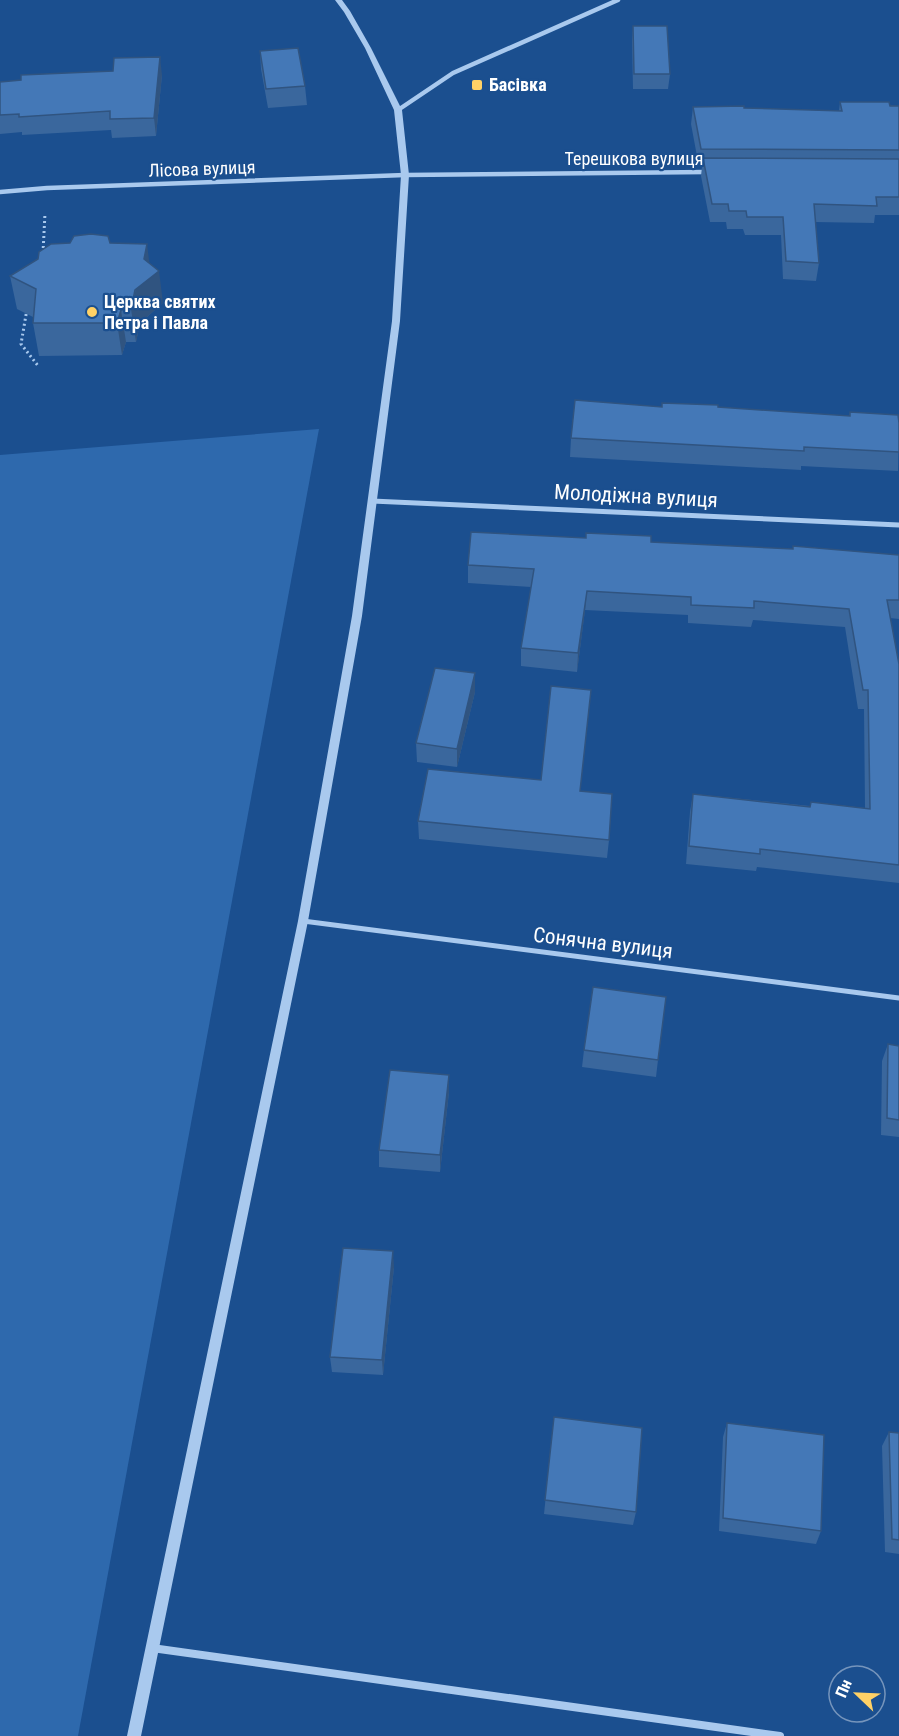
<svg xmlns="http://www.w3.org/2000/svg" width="899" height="1736" font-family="'Roboto Condensed',sans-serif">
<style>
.green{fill:#2e69ad}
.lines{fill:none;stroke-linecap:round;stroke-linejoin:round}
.path{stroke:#a9c9ee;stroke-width:3;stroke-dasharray:2 3;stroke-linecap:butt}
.minor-far2{stroke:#a9c9ee;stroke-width:4.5}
.minor-far1{stroke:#a9c9ee;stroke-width:5}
.minor{stroke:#a9c9ee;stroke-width:8}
.tertiary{fill:#a9c9ee;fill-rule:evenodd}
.wall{fill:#3a679d}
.shaded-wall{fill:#305480}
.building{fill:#4478b7;stroke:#305480;stroke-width:1.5}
.poi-dot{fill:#ffd166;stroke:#1b4f8f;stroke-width:2}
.labels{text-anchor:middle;stroke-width:4.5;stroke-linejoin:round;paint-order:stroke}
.far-poi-label{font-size:18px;font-weight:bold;fill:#fff;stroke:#1b4f8f;text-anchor:start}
.far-street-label{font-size:18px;fill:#fff;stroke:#1b4f8f}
.street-label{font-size:21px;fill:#fff;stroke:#1b4f8f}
</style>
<rect width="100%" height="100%" fill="#1b4f8f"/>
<path class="green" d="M 319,429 L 78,1736 L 0,1736 L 0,455 Z"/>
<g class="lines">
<path class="path" d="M 43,253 L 45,213
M 27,309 L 21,344 L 39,367"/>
<path class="minor-far2" d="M 398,110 L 453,73 L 618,0
M 0,192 L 47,188 L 405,175 L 707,172"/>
<path class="minor-far1" d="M 372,501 L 899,525
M 303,921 L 899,998"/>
<path class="minor" d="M 152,1648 L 780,1736"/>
<path class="tertiary" d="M 335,0 L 342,0 L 350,11 L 371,48 L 402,110 L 409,175 L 400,321 L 362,616 L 308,921 L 141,1736 L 127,1736 L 298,921 L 352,616 L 392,321 L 401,175 L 394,110 L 365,48 L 344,12 Z"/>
</g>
<path class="wall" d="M 633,26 L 670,74 L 668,89 L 633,89 L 632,41 Z
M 260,51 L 305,86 L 307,105 L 268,108 L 261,69 Z
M 162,75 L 156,136 L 112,138 L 111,130 L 22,135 L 22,132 L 0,134 L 0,82 Z
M 840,102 L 899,106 L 899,215 L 875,215 L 874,223 L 815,222 L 819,263 L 816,281 L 783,279 L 781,235 L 745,235 L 743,229 L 727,229 L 726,222 L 710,222 L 701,176 L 702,167 L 699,167 L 691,124 L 693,107 L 839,111 Z
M 70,243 L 110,243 L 149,263 L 163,303 L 140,323 L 136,342 L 126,342 L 122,355 L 39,356 L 33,323 L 33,317 L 17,309 L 10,276 Z
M 718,407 L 849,416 L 850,412 L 899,423 L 898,471 L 801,466 L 801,470 L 570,457 L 571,438 Z
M 651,542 L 899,555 L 899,619 L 890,618 L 899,664 L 899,883 L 757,867 L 756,871 L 686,864 L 690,812 L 693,794 L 810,806 L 811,802 L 865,808 L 864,709 L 858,709 L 845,627 L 753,620 L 751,627 L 688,623 L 688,615 L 585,610 L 577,672 L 521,666 L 521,648 L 531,587 L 468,583 L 468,565 Z
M 475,673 L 475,692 L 457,767 L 417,762 L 416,743 Z
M 581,791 L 609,840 L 607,858 L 419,839 L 418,821 Z
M 888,1044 L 899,1046 L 899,1137 L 881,1135 L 882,1061 Z
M 584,1050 L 658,1060 L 656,1077 L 582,1067 Z
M 449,1092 L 440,1172 L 379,1167 L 379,1150 Z
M 394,1267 L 383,1375 L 332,1372 L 330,1357 Z
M 554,1417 L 636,1512 L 633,1525 L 544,1514 Z
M 727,1423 L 821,1531 L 816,1544 L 719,1531 L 723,1437 Z
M 889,1432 L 899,1433 L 899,1554 L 885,1552 L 882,1446 Z"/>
<path class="shaded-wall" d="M 160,57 L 162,75 L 156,136 L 154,118 Z
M 147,244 L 151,276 L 159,271 L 163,303 L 140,323 L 136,342 L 131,309 Z
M 121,310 L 126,342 L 122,355 L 117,323 Z
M 587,591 L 585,610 L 577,672 L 578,653 Z
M 475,673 L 475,692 L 457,767 L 457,749 Z
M 449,1075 L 449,1092 L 440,1172 L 440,1155 Z
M 393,1251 L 394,1267 L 383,1375 L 382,1360 Z"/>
<path class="building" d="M 633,26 L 667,26 L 670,74 L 634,74 Z
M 298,48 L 305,86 L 266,89 L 260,51 Z
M 160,57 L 154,118 L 110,119 L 110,111 L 19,117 L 19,114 L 0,115 L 0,82 L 21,80 L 21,75 L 113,71 L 114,58 Z
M 840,102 L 889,102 L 890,106 L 899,106 L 899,150 L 701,149 L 693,107 L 744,106 L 744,108 L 842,111 Z
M 703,158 L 899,159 L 899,197 L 876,197 L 877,206 L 814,204 L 819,263 L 786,261 L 783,217 L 747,217 L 746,211 L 729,211 L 728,204 L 712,204 Z
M 91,234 L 108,236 L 110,243 L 147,244 L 144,259 L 159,271 L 135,290 L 131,309 L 121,310 L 117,323 L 33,323 L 36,289 L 10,276 L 38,259 L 39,252 L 51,244 L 70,243 L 74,236 Z
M 575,400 L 662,407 L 662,403 L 718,405 L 718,407 L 850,416 L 850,412 L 898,415 L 899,423 L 899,452 L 804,447 L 804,451 L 571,438 Z
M 471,532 L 586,538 L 586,533 L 651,536 L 651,542 L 793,549 L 793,546 L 899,555 L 899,600 L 887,600 L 899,664 L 899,865 L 760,849 L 760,854 L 689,846 L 693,794 L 810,807 L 811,802 L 870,809 L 868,690 L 863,690 L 849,609 L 754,601 L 754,608 L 691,605 L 691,597 L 587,591 L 578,653 L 521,648 L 534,569 L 468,565 Z
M 435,668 L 475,673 L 457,749 L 416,743 Z
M 551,686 L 591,690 L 580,791 L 612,794 L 609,840 L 418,821 L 428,769 L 541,780 Z
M 593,987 L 666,997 L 658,1060 L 584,1050 Z
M 888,1044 L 899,1046 L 899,1120 L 887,1118 Z
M 390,1070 L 449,1075 L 440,1155 L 379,1150 Z
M 343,1248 L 393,1251 L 382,1360 L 330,1357 Z
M 554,1417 L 642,1428 L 636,1512 L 545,1500 Z
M 727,1423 L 824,1435 L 821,1531 L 723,1518 Z
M 889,1432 L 899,1433 L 899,1540 L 892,1539 Z"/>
<g class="poi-dot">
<rect x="471" y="79" width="12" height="12" rx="3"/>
<circle cx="92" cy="312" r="6"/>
</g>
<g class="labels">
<g class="far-poi-label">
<text x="489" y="91">Басівка</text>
<text x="104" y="308">Церква святих<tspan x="104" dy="21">Петра і Павла</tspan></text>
</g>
<g class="far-street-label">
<text x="634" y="165">Терешкова вулиця</text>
<text transform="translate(202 169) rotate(-2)" y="6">Лісова вулиця</text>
</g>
<g class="street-label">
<text transform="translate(636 496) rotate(3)" y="7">Молодіжна вулиця</text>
<text transform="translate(603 943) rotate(7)" y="7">Сонячна вулиця</text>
</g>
</g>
<g transform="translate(857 1694) rotate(293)"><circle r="28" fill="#1b4f8f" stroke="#7695bc" stroke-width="1.5"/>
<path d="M0-4.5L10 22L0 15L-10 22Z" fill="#ffd166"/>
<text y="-9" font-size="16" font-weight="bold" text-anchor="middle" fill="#ffffff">Пн</text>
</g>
</svg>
